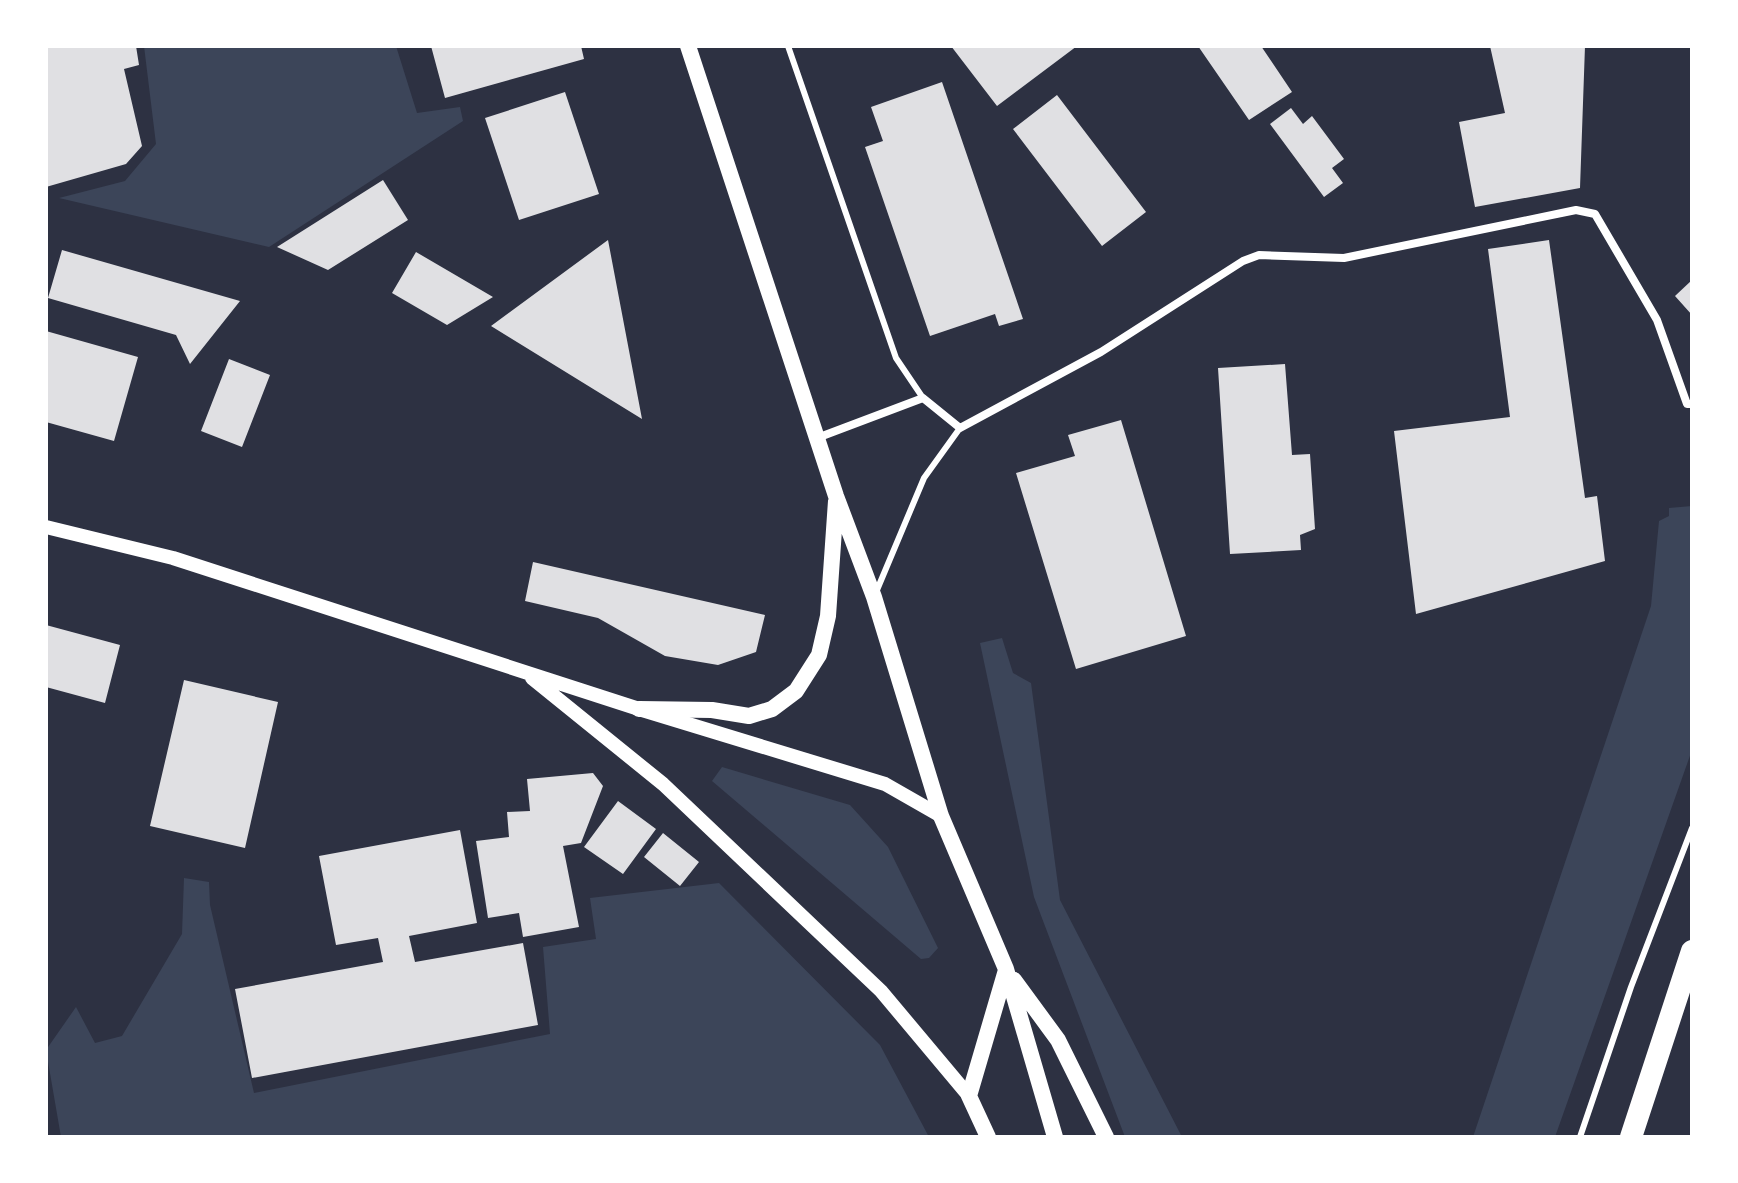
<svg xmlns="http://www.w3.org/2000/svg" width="1738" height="1183" font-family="'Fira Sans Condensed',sans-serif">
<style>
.green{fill:#3c4559}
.building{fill:#e0e0e3}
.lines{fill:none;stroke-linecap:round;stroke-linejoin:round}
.service{stroke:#fff;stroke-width:6}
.minor{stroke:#fff;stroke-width:8}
.tertiary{stroke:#fff;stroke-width:14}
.secondary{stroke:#fff;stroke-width:16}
.trunk{stroke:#fff;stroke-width:22}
</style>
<rect width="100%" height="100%" fill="#2d3142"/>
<path class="green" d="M 144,46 L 396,46 L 417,113 L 460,107 L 463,121 L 269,247 L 59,198 L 125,181 L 156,144 Z
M 1692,506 L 1692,750 L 1555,1137 L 1473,1137 L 1651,606 L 1659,521 L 1669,516 L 1669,508 Z
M 1002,638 L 1013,673 L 1031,683 L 1060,900 L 1182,1137 L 1125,1137 L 1034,897 L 980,643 Z
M 722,767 L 850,805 L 888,847 L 938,948 L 929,958 L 921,959 L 712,781 Z
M 184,878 L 209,882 L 210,905 L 254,1093 L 550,1034 L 543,947 L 596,939 L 590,898 L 719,883 L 880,1045 L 929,1137 L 61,1137 L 46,1050 L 76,1007 L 95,1043 L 122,1036 L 182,934 Z"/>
<path class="building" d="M 46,46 L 136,46 L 139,65 L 124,69 L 142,146 L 126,164 L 46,187 Z
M 431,46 L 581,46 L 584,59 L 445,98 Z
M 951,46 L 1077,46 L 997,106 Z
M 1198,46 L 1261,46 L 1292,92 L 1249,120 Z
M 1490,46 L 1585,46 L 1580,188 L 1475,207 L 1459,122 L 1505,113 Z
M 942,82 L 1023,319 L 999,326 L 995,314 L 930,336 L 865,147 L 883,141 L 871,107 Z
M 565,92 L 599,194 L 519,220 L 485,118 Z
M 1057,95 L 1146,212 L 1102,246 L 1013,129 Z
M 1291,108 L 1303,124 L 1312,116 L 1344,159 L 1332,168 L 1343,183 L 1324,197 L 1270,124 Z
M 383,180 L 408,220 L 328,270 L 277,247 Z
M 608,240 L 642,419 L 491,326 Z
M 1549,240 L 1585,498 L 1597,496 L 1605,561 L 1416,614 L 1394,431 L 1510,417 L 1488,249 Z
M 62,250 L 240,301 L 190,364 L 176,335 L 48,298 Z
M 416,252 L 493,297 L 447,325 L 392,293 Z
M 1692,280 L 1692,315 L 1675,296 Z
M 46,331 L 138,357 L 114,441 L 46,422 Z
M 229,359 L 270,375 L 242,447 L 201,431 Z
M 1285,364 L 1292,455 L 1310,454 L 1315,529 L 1300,535 L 1301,550 L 1230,554 L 1218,368 Z
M 1121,420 L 1186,636 L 1076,669 L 1016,473 L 1075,456 L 1068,435 Z
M 533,562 L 765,615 L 756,652 L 718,665 L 665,656 L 598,618 L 525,601 Z
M 46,625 L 120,645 L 105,703 L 46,687 Z
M 184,680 L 278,702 L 245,848 L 150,826 Z
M 593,773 L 603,786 L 581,843 L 563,846 L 579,927 L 523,937 L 519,913 L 488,918 L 476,841 L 509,837 L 507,812 L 530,811 L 527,779 Z
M 618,801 L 656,829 L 623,874 L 584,847 Z
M 460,830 L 477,923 L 409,936 L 415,962 L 523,943 L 538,1025 L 252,1078 L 235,989 L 383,962 L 378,938 L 336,945 L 319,856 Z
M 663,833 L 699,862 L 680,886 L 644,857 Z"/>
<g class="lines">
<path class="service" d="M 788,46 L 896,358 L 923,398
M 877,590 L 924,478 L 960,428
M 1580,1137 L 1631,987 L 1692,828"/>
<path class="minor" d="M 817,438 L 923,398 L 960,428 L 1101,352 L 1243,261 L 1259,255 L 1344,258 L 1576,210 L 1595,214 L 1657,320 L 1687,404 L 1692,404"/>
<path class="tertiary" d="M 46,527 L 173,558 L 639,709 L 885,784 L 941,816
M 532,678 L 663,784 L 881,991 L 969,1096"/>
<path class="secondary" d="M 688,46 L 836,496 L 874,597 L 941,816 L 1006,969 L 1055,1137
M 639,709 L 712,710 L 749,716 L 772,709 L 796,691 L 819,655 L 828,616 L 836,501
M 1014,980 L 1058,1040 L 1106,1137
M 988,1137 L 969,1096 L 1006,970"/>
<path class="trunk" d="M 1631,1137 L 1692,951"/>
</g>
<rect width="1738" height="1183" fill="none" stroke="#ffffff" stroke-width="96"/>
</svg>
